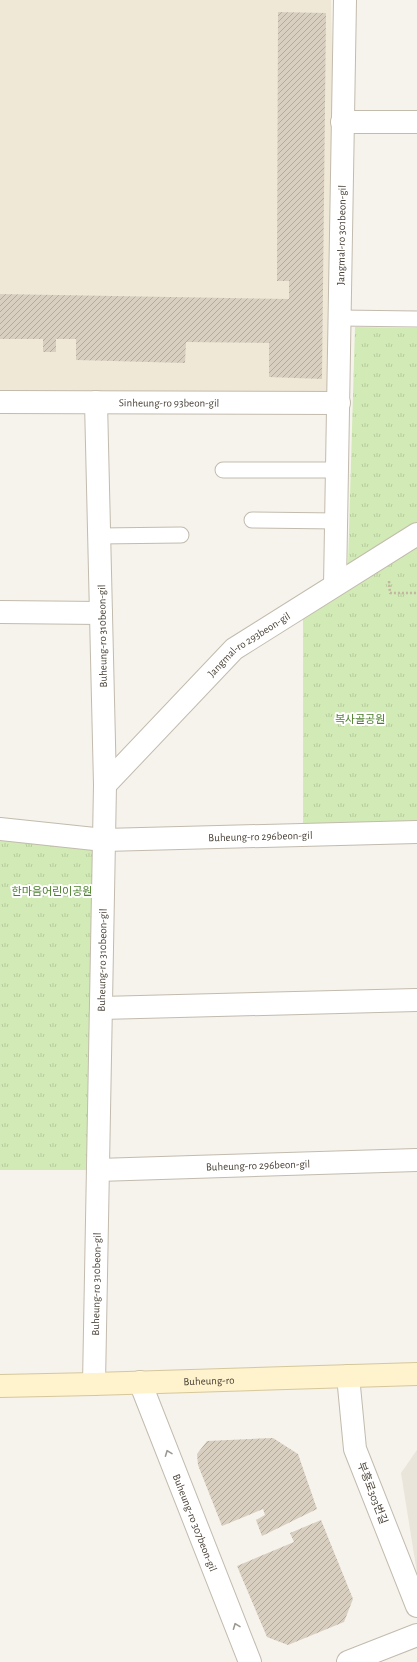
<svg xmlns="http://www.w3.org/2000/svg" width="417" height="1662" font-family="'Alegreya Sans','Noto Sans KR',sans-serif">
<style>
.residential{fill:#eae5da}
.education{fill:#efe8d6}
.park{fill:url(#park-tufts)}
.building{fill:url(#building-hatch)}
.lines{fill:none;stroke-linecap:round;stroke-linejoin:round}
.lane-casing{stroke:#c2bbae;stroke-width:17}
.street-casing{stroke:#c2bbae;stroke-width:24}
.secondary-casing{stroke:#d6c79b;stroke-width:24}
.path{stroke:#c4b79f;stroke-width:2.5;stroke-dasharray:2 2;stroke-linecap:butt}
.lane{stroke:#fff;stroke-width:15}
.street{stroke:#fff;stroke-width:22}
.secondary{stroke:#fff3cd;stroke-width:22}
.oneway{stroke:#9c9892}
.labels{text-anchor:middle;stroke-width:4;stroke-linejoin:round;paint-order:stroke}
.street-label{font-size:11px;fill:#4b4439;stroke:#fff}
.park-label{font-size:11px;fill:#4a7f2a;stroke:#fff}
</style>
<defs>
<pattern id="park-tufts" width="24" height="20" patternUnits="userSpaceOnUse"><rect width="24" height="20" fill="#d2eab5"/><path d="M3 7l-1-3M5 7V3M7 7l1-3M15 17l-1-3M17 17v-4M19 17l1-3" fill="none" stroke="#b6ca9c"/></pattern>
<pattern id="building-hatch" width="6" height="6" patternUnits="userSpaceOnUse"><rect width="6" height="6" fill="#d8cfc1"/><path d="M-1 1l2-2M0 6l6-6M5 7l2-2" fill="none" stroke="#b1aa9e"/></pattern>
</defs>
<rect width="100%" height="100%" fill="#f6f3ec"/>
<path class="residential" d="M 417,1450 L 417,1573 L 401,1473 Z"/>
<path class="education" d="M 0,0 L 331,0 L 339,403 L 0,402 Z"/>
<path class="park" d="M 355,327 L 417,328 L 417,523 L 348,565 Z
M 417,534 L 417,833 L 303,835 L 303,606 Z
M 0,829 L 104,840 L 98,1170 L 0,1170 Z"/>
<path class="building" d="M 278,12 L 326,13 L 322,379 L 269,377 L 269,343 L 186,342 L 185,363 L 76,360 L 76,339 L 56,339 L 56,352 L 43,352 L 43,339 L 0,339 L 0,294 L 289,299 L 289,281 L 277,281 Z
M 273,1438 L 298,1454 L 317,1509 L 262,1536 L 256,1520 L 265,1515 L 263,1509 L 222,1526 L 198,1465 L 197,1454 L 207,1441 Z
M 321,1520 L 353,1599 L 344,1622 L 288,1645 L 267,1637 L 237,1566 L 294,1542 L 290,1533 Z"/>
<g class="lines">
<g class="lane-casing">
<path id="lane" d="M 340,318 L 417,319
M 223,470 L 338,470
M 252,520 L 337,521
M 99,536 L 181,535"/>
</g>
<g class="street-casing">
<g id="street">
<path d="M 342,122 L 417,122"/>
<path id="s1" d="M 0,402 L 339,403"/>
<path id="s2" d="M 335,585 L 345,0"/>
<path d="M 0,612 L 101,613"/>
<path id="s3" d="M 105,785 L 234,649 L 417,534"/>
<path id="s4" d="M 0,829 L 104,840 L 417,832"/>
<path d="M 101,1008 L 417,1000"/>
<path id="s5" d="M 98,1170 L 417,1160"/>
<path d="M 348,1376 L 355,1449 L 417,1606"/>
<path id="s6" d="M 140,1382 L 250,1662"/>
<path id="s7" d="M 94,1384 L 105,785 L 96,402"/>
<path d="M 348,1662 L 417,1635"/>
</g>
</g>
<g class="secondary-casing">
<g id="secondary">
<path id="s8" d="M 0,1386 L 94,1384 L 417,1374"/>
</g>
</g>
<path class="path" d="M 389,581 L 390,593 L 417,593"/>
<use href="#lane" class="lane"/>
<use href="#street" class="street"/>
<use href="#secondary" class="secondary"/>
</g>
<defs><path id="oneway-chevron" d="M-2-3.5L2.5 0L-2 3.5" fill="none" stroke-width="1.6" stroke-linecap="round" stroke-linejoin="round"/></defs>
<g class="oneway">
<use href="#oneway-chevron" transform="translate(168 1453) rotate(-111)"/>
<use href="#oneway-chevron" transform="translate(236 1626) rotate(-111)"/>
</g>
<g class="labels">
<g class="street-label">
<text dy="4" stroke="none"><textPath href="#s2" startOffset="350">Jangmal-ro 301beon-gil</textPath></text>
<text dy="4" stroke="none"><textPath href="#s1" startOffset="169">Sinheung-ro 93beon-gil</textPath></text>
<text transform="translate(102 636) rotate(-91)" y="4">Buheung-ro 310beon-gil</text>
<text dy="4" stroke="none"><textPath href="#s3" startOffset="202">Jangmal-ro 293beon-gil</textPath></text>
<text dy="4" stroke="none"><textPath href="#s4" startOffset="261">Buheung-ro 296beon-gil</textPath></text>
<text dy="4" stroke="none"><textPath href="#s7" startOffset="424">Buheung-ro 310beon-gil</textPath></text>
<text dy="4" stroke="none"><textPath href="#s5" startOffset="160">Buheung-ro 296beon-gil</textPath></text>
<text dy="4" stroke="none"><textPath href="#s7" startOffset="100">Buheung-ro 310beon-gil</textPath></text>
<text dy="4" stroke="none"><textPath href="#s8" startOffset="209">Buheung-ro</textPath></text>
<text transform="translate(373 1493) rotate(69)" y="4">부흥로303번길</text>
<text dy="4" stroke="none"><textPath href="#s6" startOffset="151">Buheung-ro 307beon-gil</textPath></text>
</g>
<g class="park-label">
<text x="360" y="723">복사골공원</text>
<text x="52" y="895">한마음어린이공원</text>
</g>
</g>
</svg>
